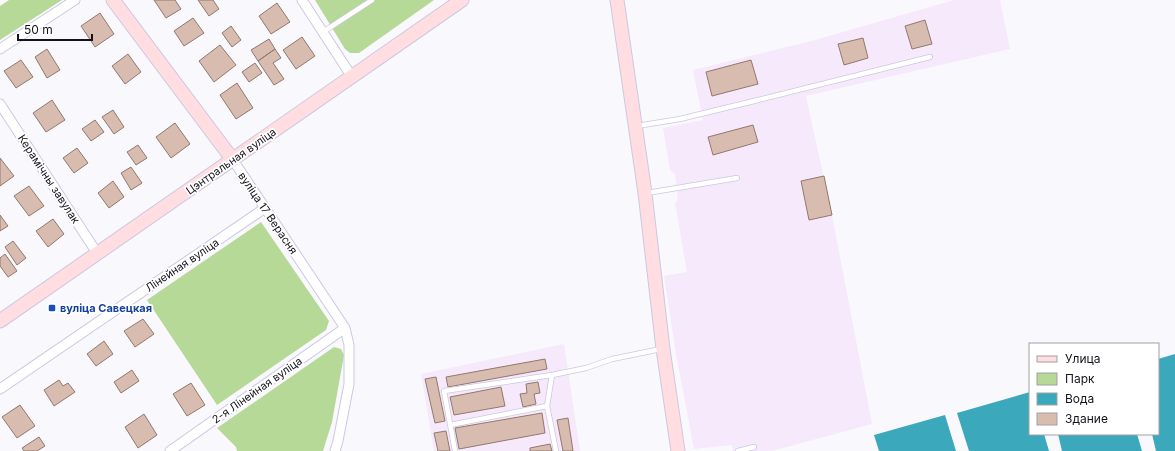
<svg xmlns="http://www.w3.org/2000/svg" width="1175" height="451" font-family="Inter,sans-serif">
<style>
.industrial{fill:#f7e9fc}
.green{fill:#b7d997}
.water{fill:#3ba9bb}
.building{fill:#d7bcaf;stroke:#92786d}
.lines{fill:none;stroke-linecap:round;stroke-linejoin:round}
.lane-casing{stroke:#ccc8e2;stroke-width:6}
.street-casing{stroke:#ccc8e2;stroke-width:11}
.secondary-casing{stroke:#ccc8e2;stroke-width:15}
.lane{stroke:#fff;stroke-width:4.5}
.street{stroke:#fff;stroke-width:9}
.secondary{stroke:#ffdde0;stroke-width:13}
.transit-dot{fill:#1a4fb4;stroke:#fff;stroke-width:1.5}
.labels{text-anchor:middle;stroke-width:3.5;stroke-linejoin:round;paint-order:stroke}
.street-label{font-size:11px;fill:#14131c;stroke:#fff}
.transit-label{font-size:11px;font-weight:bold;fill:#164399;stroke:#fff;text-anchor:start}
</style>
<rect width="100%" height="100%" fill="#f8f8fd"/>
<path class="industrial" d="M 954,0 L 1000,0 L 1010,49 L 806,96 L 832,215 L 872,424 L 772,451 L 733,451 L 732,445 L 694,449 L 676,354 L 664,276 L 687,272 L 675,203 L 678,200 L 675,174 L 670,170 L 663,128 L 703,120 L 693,70 L 815,40 Z
M 564,344 L 580,451 L 434,451 L 421,374 Z"/>
<path class="green" d="M 9,0 L 62,0 L 0,40 L 0,6 Z
M 315,0 L 434,0 L 359,53 L 350,53 L 345,49 Z
M 261,222 L 329,321 L 326,330 L 217,405 L 147,300 Z
M 334,347 L 341,349 L 344,355 L 332,422 L 323,451 L 237,451 L 236,447 L 217,428 Z"/>
<path class="water" d="M 1175,354 L 1175,451 L 1156,451 L 1152,434 L 1158,434 L 1158,359 Z
M 1030,392 L 1030,434 L 1044,434 L 1049,451 L 969,451 L 957,413 Z
M 945,415 L 956,451 L 879,451 L 874,435 Z
M 1058,434 L 1137,434 L 1142,451 L 1062,451 Z"/>
<path class="building" d="M 154,0 L 175,0 L 181,9 L 166,18 Z
M 198,0 L 213,0 L 219,9 L 209,16 Z
M 277,3 L 290,22 L 271,34 L 259,16 Z
M 100,13 L 114,34 L 95,47 L 81,26 Z
M 193,18 L 204,33 L 184,46 L 174,31 Z
M 925,20 L 932,44 L 912,49 L 905,26 Z
M 231,26 L 241,40 L 232,47 L 222,33 Z
M 302,37 L 315,56 L 296,69 L 283,50 Z
M 863,38 L 868,58 L 844,65 L 838,44 Z
M 269,39 L 275,49 L 258,61 L 251,50 Z
M 220,45 L 236,65 L 214,82 L 199,61 Z
M 47,49 L 60,70 L 47,78 L 35,57 Z
M 275,49 L 281,58 L 273,63 L 284,79 L 274,85 L 258,61 Z
M 128,54 L 141,72 L 125,84 L 112,66 Z
M 21,60 L 33,77 L 16,88 L 4,71 Z
M 751,60 L 758,84 L 712,96 L 706,72 Z
M 255,63 L 262,73 L 249,82 L 242,72 Z
M 237,83 L 253,108 L 236,119 L 220,95 Z
M 52,100 L 65,120 L 46,132 L 33,113 Z
M 113,110 L 124,127 L 114,134 L 102,117 Z
M 95,120 L 104,132 L 91,141 L 82,129 Z
M 175,123 L 190,144 L 171,158 L 156,137 Z
M 753,125 L 758,142 L 713,155 L 708,137 Z
M 138,145 L 147,158 L 136,165 L 127,152 Z
M 77,148 L 88,163 L 74,173 L 63,158 Z
M 0,158 L 14,176 L 0,186 Z
M 131,167 L 142,183 L 131,190 L 121,173 Z
M 824,176 L 832,215 L 809,220 L 801,181 Z
M 113,181 L 124,197 L 109,208 L 98,193 Z
M 29,186 L 44,206 L 29,216 L 14,196 Z
M 0,215 L 8,226 L 0,231 Z
M 53,219 L 64,234 L 48,247 L 36,231 Z
M 13,241 L 26,258 L 17,265 L 5,247 Z
M 5,254 L 17,271 L 8,277 L 0,266 L 0,258 Z
M 143,319 L 154,334 L 135,347 L 124,331 Z
M 104,341 L 113,354 L 96,366 L 87,354 Z
M 545,359 L 547,369 L 448,387 L 446,377 Z
M 132,370 L 139,381 L 121,393 L 114,382 Z
M 436,377 L 445,421 L 435,423 L 425,379 Z
M 59,380 L 63,386 L 68,383 L 75,392 L 54,406 L 44,390 Z
M 538,382 L 540,393 L 534,394 L 536,404 L 523,407 L 520,394 L 527,393 L 526,384 Z
M 191,383 L 205,405 L 187,416 L 173,394 Z
M 501,387 L 505,406 L 454,415 L 450,397 Z
M 20,405 L 35,426 L 17,438 L 2,417 Z
M 542,413 L 545,433 L 459,449 L 455,428 Z
M 144,414 L 157,435 L 138,448 L 125,427 Z
M 568,418 L 573,451 L 563,451 L 557,420 Z
M 446,431 L 450,451 L 438,451 L 434,433 Z
M 39,437 L 45,446 L 37,451 L 24,451 L 22,448 Z
M 550,444 L 552,451 L 530,451 L 530,448 Z"/>
<g class="lines">
<g class="lane-casing">
<path id="lane" d="M 323,32 L 372,0
M 637,126 L 680,119 L 754,101 L 930,57
M 647,193 L 737,178
M 547,406 L 556,451
M 450,425 L 547,406 L 552,375
M 455,451 L 444,391 L 552,375 L 586,368 L 612,359 L 661,349
M 738,451 L 754,447"/>
</g>
<g class="street-casing">
<path id="street" d="M 302,0 L 352,77
M 0,49 L 75,0
M 0,104 L 97,253
M 233,160 L 345,328 L 349,345 L 349,384 L 338,441 L 335,451
M 0,389 L 265,208
M 170,451 L 345,328"/>
</g>
<g class="secondary-casing">
<path id="secondary" d="M 113,0 L 233,160
M 617,0 L 645,193 L 663,349 L 678,451
M 0,321 L 462,0"/>
</g>
<use href="#lane" class="lane"/>
<use href="#street" class="street"/>
<use href="#secondary" class="secondary"/>
</g>
<rect class="transit-dot" x="48" y="304" width="8" height="8" rx="2"/>
<g class="labels">
<g class="street-label">
<text transform="translate(231 161) rotate(-35)" y="4">Цэнтральная вуліца</text>
<text transform="translate(49 179) rotate(57)" y="4">Керамічны завулак</text>
<text transform="translate(268 213) rotate(56)" y="4">вуліца 17 Верасня</text>
<text transform="translate(182 265) rotate(-34)" y="4">Лінейная вуліца</text>
<text transform="translate(257 390) rotate(-35)" y="4">2-я Лінейная вуліца</text>
</g>
<g class="transit-label">
<text x="60" y="312">вуліца Савецкая</text>
</g>
</g>
<rect x="1029" y="343" width="130" height="92" fill="#ffffff" stroke="#a1a1a4"/>
<rect x="1037" y="356" width="20" height="6" fill="#ffdde0" stroke="#a1a1a4"/>
<text x="1065" y="363" font-size="12" fill="#14131c">Улица</text>
<rect x="1037" y="373" width="20" height="12" fill="#b7d997" stroke="#a1a1a4"/>
<text x="1065" y="383" font-size="12" fill="#14131c">Парк</text>
<rect x="1037" y="393" width="20" height="12" fill="#3ba9bb" stroke="#a1a1a4"/>
<text x="1065" y="403" font-size="12" fill="#14131c">Вода</text>
<rect x="1037" y="413" width="20" height="12" fill="#d7bcaf" stroke="#a1a1a4"/>
<text x="1065" y="423" font-size="12" fill="#14131c">Здание</text>
<path d="M18 34v6h74v-6" fill="none" stroke="#14131c" stroke-width="2"/>
<text x="24" y="34" font-size="12" fill="#14131c" stroke="#ffffff" stroke-width="3" paint-order="stroke">50 m</text>
</svg>
